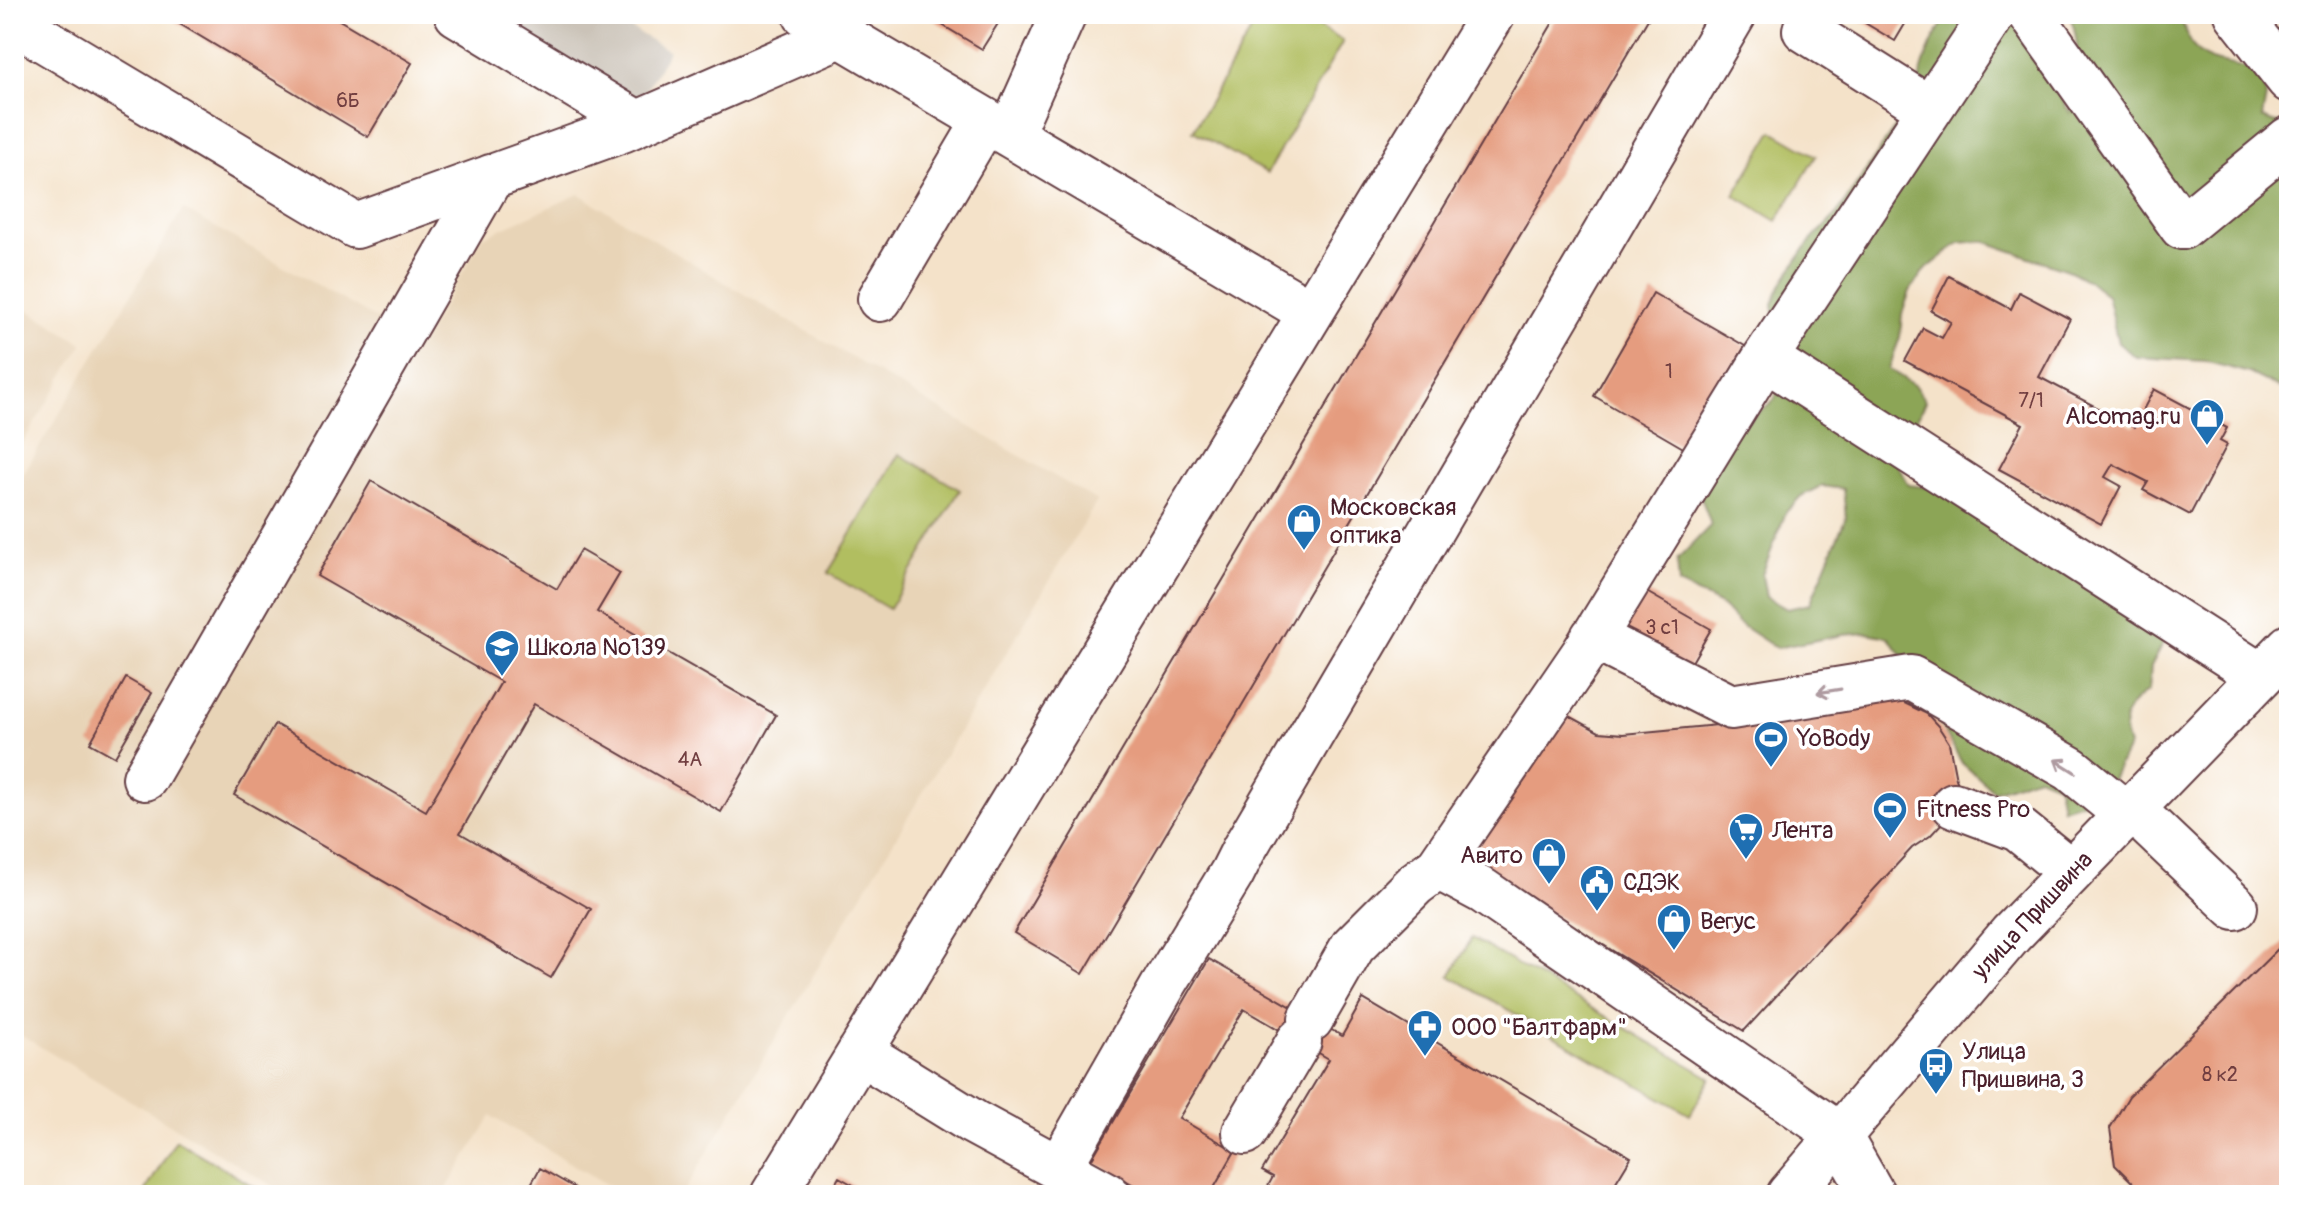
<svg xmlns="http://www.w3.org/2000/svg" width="2303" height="1209" font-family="Pangolin,sans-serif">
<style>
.built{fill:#e8d4b7}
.industrial{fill:#cbc3b8}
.green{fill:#b1be60;stroke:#7e6e46;stroke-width:2}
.forest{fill:#8ca556;stroke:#6b6240;stroke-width:2;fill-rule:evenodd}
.building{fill:#e59c7f}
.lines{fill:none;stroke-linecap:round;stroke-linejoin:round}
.minor-casing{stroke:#643c43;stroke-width:48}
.minor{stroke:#fff;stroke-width:44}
.oneway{stroke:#ae9aa0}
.labels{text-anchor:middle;stroke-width:7;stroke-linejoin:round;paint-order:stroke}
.number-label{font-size:20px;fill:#713e40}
.poi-label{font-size:24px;fill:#4a1f2b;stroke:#fff;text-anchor:start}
.street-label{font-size:24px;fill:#4a1f2b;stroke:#fff}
</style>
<rect width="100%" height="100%" fill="#fff"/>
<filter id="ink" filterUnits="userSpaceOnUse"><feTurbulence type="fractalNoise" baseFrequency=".0125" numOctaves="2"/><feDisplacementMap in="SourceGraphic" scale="16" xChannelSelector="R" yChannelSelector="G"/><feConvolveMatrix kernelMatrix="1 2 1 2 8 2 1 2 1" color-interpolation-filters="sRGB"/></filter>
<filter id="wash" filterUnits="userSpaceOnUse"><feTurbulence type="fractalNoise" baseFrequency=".006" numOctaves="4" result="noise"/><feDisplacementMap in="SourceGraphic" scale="32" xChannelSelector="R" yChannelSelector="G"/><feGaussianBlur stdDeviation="1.8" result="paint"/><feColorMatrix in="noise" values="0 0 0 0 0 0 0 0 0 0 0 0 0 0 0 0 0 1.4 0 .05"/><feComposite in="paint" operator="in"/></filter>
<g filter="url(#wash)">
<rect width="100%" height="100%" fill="#f4e2c9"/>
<path class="built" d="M 579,194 L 772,311 L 1097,501 L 682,1195 L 624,1195 L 491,1116 L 443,1195 L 288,1195 L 14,1031 L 14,489 L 183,209 L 401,333 L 420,347 L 483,237 Z
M 14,301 L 83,344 L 14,457 Z"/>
<path class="industrial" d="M 494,14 L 607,14 L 669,51 L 635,108 Z"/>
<path class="green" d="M 1261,14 L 1296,14 L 1343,41 L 1267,173 L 1193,131 Z
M 1773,131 L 1816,156 L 1777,221 L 1734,195 Z
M 899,454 L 960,490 L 889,609 L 828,573 Z
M 1472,938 L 1711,1078 L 1690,1115 L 1450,976 Z
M 176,1140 L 261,1191 L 259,1195 L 150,1195 L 145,1192 Z"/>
<path class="forest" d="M 1948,14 L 2012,14 L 2054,73 L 2060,95 L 2070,113 C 2078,89 2082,36 2068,14 L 2180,14 C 2196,73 2213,55 2261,73 L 2266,97 L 2262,118 L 2289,127 L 2289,393 L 2249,373 L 2204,361 L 2136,357 L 2118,343 L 2107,295 L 2090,282 L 2070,271 L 1983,241 L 1959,243 L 1923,272 L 1910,291 L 1902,314 L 1900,337 L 1889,369 L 1915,386 L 1925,401 L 1897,464 L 1909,485 L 1933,488 L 2172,627 L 2151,666 L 2149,690 C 2124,708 2119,716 2129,746 L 2108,787 L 2084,801 L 2062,808 L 2058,784 L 2038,776 L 1994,791 L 1962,763 L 1939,722 L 1923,700 L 1902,655 L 1888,637 L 1867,633 L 1843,635 L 1776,648 L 1738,623 L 1721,605 L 1679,584 L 1677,560 L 1711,525 L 1695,480 L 1736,430 L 1774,400 L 1784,376 L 1773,304 L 1782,283 L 1808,244 L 1836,215 L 1916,96 C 1921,65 1931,41 1948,14 ZM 1821,486 L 1843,489 L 1846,517 L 1810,604 L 1787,609 L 1766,597 L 1762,575 L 1786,512 L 1801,496 Z"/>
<g id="blocks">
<path class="building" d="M 163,14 L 329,14 L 412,63 L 368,137 Z
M 924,14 L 1004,14 L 982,49 Z
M 1558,14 L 1651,14 L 1083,974 L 1014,933 Z
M 1850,14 L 1911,14 L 1895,41 Z
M 1949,276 L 2011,309 L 2019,292 L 2070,319 L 2039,377 L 2134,427 L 2154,389 L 2227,428 L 2220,441 L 2227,445 L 2190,515 L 2143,490 L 2148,482 L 2113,464 L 2105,477 L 2121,486 L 2101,524 L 1999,469 L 2023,424 L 1905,361 L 1923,328 L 1942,338 L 1951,322 L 1931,311 Z
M 1653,293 L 1745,346 L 1685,449 L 1594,396 Z
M 371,481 L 557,589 L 580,550 L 620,573 L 597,612 L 776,715 L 721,812 L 534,704 L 460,833 L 591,909 L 551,978 L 234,795 L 275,724 L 426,811 L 501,682 L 317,576 Z
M 1636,586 L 1711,629 L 1688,669 L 1613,626 Z
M 126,678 L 152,693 L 115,757 L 90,743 Z
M 1892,697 L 1927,714 L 1938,726 L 1949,743 L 1956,779 L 1961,790 L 1944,821 L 1930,836 L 1912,848 L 1744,1031 L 1467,862 L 1568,715 L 1599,732 L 1623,734 L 1824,715 L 1837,706 Z
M 2289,938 L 2289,1195 L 2145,1195 L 2115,1165 L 2110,1128 L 2129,1096 Z
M 1209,959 L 1342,1036 L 1363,999 L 1631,1157 L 1608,1195 L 1263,1195 L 1273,1177 L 1262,1171 L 1329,1059 L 1244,1009 L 1179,1118 L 1235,1151 L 1210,1195 L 1151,1195 L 1091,1160 Z
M 540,1168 L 587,1195 L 525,1195 Z
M 839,1177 L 871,1195 L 829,1195 Z"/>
</g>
</g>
<g filter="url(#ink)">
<use href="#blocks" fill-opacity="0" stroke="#643c43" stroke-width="2"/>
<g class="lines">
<g class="minor-casing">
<path id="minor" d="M 457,14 L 637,123
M 805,14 L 1310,312
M 2031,14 L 2182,227 L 2289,139
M 2237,14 L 2289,80
M 14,22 L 356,226 L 622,130 L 840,35
M 1805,30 L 1930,109
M 1010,135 L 1064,14
M 880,299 L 985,121
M 1765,358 L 2261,676
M 1593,637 L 1731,707 L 1911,678 L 2071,769 L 2126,814
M 145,778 L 491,177
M 1954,805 L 2018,829 L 2070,871
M 2132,809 L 2235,907
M 1438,867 L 1483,891 L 1838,1134 L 1873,1195
M 1311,1019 L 1353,946 L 1415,884 L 1438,867 L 1584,653 L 1765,358 L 1993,14
M 860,1052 L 973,1122 L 1108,1195
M 1245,1132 L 1299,1041
M 1059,1168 L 1163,986 L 1232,873 L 1244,849 L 1734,14
M 773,1195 L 1493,14
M 1789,1195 L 2011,934 L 2289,647"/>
</g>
<use href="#minor" class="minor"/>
</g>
<defs><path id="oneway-shaft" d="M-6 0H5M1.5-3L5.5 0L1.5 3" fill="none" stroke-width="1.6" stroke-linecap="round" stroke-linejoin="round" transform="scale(2)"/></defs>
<g class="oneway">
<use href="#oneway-shaft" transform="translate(1829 691) rotate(171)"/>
<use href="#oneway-shaft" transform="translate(2065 766) rotate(-148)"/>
</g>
</g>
<defs>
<g id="shop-pin" transform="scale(1.8)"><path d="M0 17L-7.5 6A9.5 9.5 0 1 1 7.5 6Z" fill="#1f6fb2" stroke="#fff"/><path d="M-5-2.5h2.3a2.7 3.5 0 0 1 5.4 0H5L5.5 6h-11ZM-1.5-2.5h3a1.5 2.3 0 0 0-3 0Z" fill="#fff"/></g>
<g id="school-pin" transform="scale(1.8)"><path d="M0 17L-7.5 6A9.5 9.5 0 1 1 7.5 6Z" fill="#1f6fb2" stroke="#fff"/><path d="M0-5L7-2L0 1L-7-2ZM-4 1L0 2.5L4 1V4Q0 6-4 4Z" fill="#fff"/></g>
<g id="stadium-pin" transform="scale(1.8)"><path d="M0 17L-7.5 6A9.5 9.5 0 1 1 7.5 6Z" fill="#1f6fb2" stroke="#fff"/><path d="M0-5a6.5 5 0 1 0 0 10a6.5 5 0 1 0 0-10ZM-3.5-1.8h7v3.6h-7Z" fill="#fff"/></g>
<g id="supermarket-pin" transform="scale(1.8)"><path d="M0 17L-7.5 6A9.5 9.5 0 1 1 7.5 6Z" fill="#1f6fb2" stroke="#fff"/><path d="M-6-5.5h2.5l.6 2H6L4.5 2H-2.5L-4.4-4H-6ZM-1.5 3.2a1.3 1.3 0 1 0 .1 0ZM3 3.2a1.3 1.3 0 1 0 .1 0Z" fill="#fff"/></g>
<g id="civic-pin" transform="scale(1.8)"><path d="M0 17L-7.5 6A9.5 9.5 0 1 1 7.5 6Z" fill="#1f6fb2" stroke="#fff"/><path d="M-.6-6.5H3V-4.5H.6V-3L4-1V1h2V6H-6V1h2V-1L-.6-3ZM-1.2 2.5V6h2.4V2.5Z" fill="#fff"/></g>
<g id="pharmacy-pin" transform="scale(1.8)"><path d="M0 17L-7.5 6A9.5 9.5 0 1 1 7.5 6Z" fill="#1f6fb2" stroke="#fff"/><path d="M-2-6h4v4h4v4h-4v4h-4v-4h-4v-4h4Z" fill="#fff"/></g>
<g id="bus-pin" transform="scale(1.8)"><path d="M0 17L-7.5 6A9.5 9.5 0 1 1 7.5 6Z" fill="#1f6fb2" stroke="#fff"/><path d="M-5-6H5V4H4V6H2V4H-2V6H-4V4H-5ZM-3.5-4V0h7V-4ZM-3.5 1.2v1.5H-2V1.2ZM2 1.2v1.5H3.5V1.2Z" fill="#fff"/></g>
</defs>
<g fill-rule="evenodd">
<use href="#shop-pin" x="2207" y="416"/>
<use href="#shop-pin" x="1304" y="521"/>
<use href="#school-pin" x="502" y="647"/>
<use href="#stadium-pin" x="1771" y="738"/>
<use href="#stadium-pin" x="1890" y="809"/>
<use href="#supermarket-pin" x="1746" y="830"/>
<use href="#shop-pin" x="1549" y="855"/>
<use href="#civic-pin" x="1597" y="882"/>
<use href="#shop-pin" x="1674" y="921"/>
<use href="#pharmacy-pin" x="1425" y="1027"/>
<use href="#bus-pin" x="1936" y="1065"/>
</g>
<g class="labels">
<g class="number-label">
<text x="348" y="107">6Б</text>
<text x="1669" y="378">1</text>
<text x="2031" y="407">7/1</text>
<text x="1662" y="634">3 с1</text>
<text x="690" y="766">4А</text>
<text x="2220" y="1081">8 к2</text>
</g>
<g class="poi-label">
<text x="2181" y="424" text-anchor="end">Alcomag.ru</text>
<text x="1330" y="515">Московская<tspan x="1330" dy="28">оптика</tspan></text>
<text x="528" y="655">Школа №139</text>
<text x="1797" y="746">YoBody</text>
<text x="1916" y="817">Fitness Pro</text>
<text x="1772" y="838">Лента</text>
<text x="1523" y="863" text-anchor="end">Авито</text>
<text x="1623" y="890">СДЭК</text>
<text x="1700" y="929">Вегус</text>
<text x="1451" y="1035">ООО "Балтфарм"</text>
<text x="1962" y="1059">Улица<tspan x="1962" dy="28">Пришвина, 3</tspan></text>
</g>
<g class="street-label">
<text transform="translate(2032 915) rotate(-47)" y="8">улица Пришвина</text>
</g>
</g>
<rect width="2303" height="1209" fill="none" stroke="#fff" stroke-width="48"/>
</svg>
